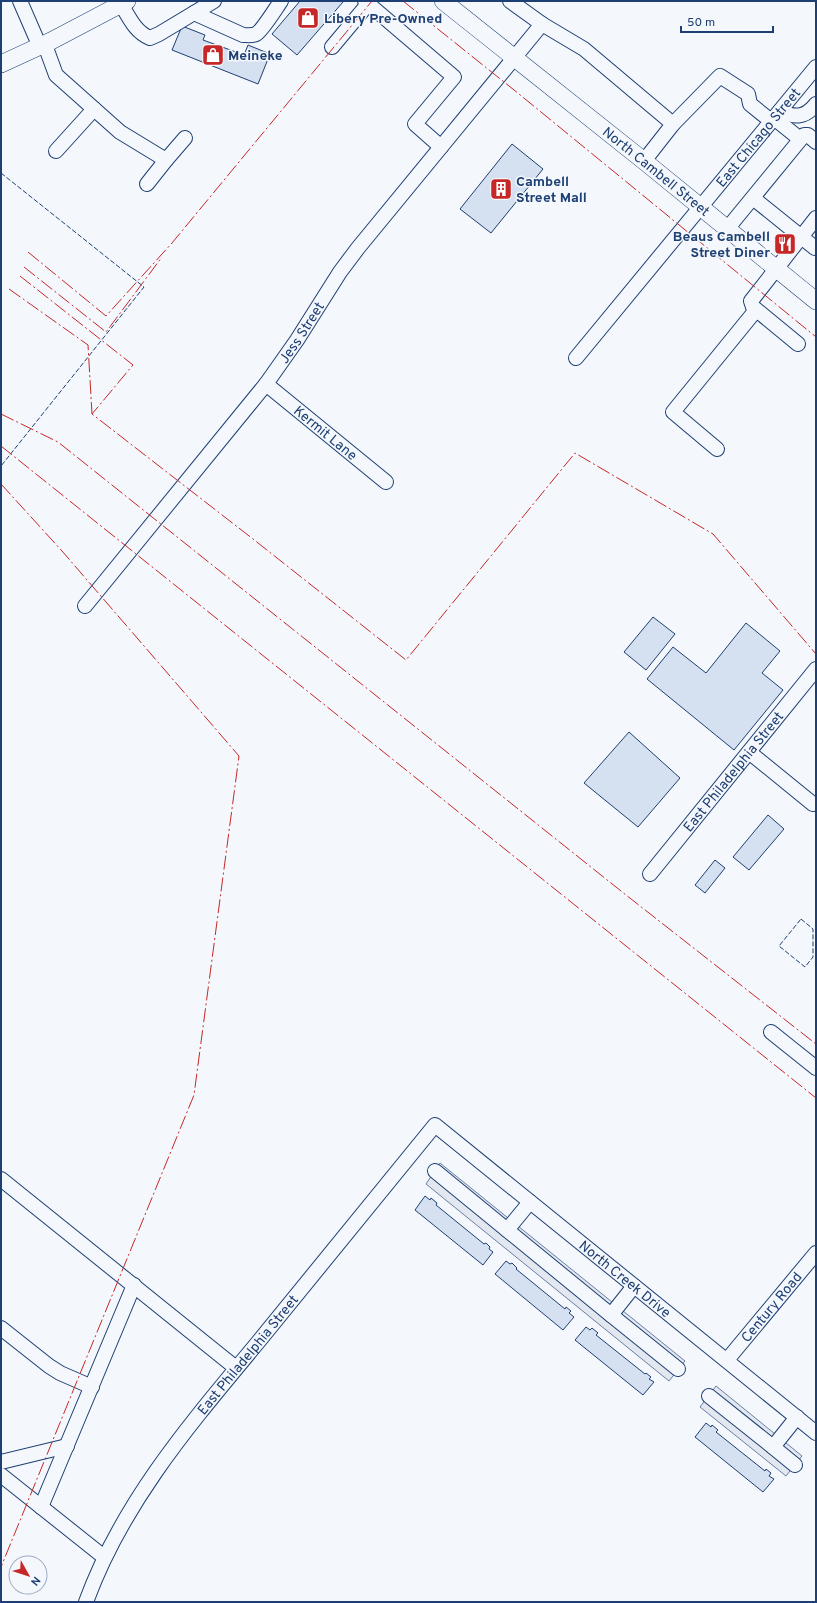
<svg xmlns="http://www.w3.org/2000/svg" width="817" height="1603" font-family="Overpass,sans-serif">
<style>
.parking{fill:#e3e8f0;stroke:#687fa3}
.building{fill:#d5e0f0;stroke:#1d3f73}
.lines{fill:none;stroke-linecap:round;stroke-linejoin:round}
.minor-casing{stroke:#1d3f73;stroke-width:16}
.major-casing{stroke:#1d3f73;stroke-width:18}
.minor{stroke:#f4f7fb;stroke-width:14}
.major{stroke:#f4f7fb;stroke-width:17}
.fence{stroke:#1d3f73;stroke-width:1;stroke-dasharray:5 2;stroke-linecap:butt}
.power{stroke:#c62828;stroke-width:1;stroke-dasharray:14 3 2 3;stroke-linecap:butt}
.labels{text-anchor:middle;stroke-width:3;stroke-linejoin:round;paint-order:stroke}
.poi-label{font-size:14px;font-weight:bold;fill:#1d3f73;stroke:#f4f7fb;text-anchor:start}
.street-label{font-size:14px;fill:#1d3f73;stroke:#f4f7fb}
</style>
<rect width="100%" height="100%" fill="#f4f7fb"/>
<path class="parking" d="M 440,1163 L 685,1361 L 669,1381 L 426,1184 Z
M 716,1386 L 802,1456 L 786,1476 L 700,1407 Z"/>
<path class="building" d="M 300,1 L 342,1 L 343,2 L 297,55 L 272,34 Z
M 182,26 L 205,35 L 203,40 L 244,55 L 248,45 L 270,54 L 258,84 L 172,50 Z
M 512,144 L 543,169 L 491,233 L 460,209 Z
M 653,617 L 675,634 L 646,670 L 624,652 Z
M 746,623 L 780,651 L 762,673 L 783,690 L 734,750 L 647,679 L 673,647 L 706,673 Z
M 629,732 L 680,778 L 638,827 L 584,783 Z
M 768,815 L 784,829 L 749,870 L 733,857 Z
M 715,860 L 725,868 L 705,893 L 695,885 Z
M 425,1196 L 430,1200 L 431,1198 L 437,1203 L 436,1205 L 484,1244 L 486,1243 L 490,1247 L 489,1249 L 493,1252 L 483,1265 L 415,1210 Z
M 506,1261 L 510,1264 L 512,1263 L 517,1268 L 516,1269 L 565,1309 L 566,1307 L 571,1311 L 569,1313 L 574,1317 L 563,1330 L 495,1274 Z
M 586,1327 L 590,1330 L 592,1328 L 598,1333 L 596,1335 L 645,1374 L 646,1373 L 651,1377 L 649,1379 L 654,1382 L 643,1395 L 575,1340 Z
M 706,1423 L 711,1427 L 712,1425 L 718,1430 L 716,1432 L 765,1471 L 766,1469 L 771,1473 L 769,1476 L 774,1479 L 763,1492 L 695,1437 Z"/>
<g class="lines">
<g class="minor-casing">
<g id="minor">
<path d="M 20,1 L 40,47"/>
<path d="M 365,1 L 454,77 L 415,124 L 441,147"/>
<path d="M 121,4 C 129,17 135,32 150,38 L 159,34 L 214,1"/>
<path d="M 194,13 L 243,35 C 247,35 252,36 256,34 C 262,31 276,8 281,1"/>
<path d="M 542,24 L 584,49 L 673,124 L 644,161"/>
<path d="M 45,45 L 56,75 L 120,132 L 166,160 L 147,184"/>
<path d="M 332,47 L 368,4"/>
<path d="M 780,111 C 795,118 805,118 816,104"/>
<path d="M 774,118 L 800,139"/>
<path d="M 673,124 L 720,76 L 748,94 L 750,104 L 771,121"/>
<path d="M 56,151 L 94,109"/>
<path d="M 166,160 L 185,138"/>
<path d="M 753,198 L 815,248"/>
<path d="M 727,229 L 804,135 L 808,135 L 816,142"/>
<path d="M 798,344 L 753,307 L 751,301 L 816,218"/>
<path id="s1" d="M 576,358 L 816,67"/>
<path id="s2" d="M 266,384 L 386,482"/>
<path d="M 717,449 L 673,412 L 756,310"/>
<path id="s3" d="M 85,606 L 266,384 L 297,340 L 340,272 L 358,248 L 542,24 L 510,1"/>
<path d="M 749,752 L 813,804"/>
<path id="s4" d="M 650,874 L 816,669"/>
<path d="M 771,1032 L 816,1068"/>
<path d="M 435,1171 L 611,1315"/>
<path d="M 1,1179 L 236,1368"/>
<path d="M 507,1230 L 530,1202"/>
<path d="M 634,1286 L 611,1315 L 678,1369"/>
<path d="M 1,1328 L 49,1366 L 60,1373 L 92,1387"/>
<path id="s5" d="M 727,1360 L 816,1253"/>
<path d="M 709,1396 L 773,1447"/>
<path d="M 1,1462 L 67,1446"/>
<path d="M 795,1465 L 773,1447 L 797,1417"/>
<path d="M 1,1475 L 104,1557"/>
<path d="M 41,1507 L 134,1285"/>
<path id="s6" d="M 86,1602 C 123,1501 191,1423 259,1341 C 317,1269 376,1197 435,1125 L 816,1433"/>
</g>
</g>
<g class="major-casing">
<g id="major">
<path id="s7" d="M 443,1 L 644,161 L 816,301"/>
<path d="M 1,64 L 51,41 L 127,1"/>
</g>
</g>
<use href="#minor" class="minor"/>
<use href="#major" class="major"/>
<path class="fence" d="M 1,173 L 144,287 L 1,466
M 801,919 L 813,929 L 813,957 L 805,967 L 779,946 Z"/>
<path class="power" d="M 403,1 L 519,94 L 816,337
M 28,252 L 106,316 L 172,243 L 372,1
M 24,267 L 106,332 L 162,257
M 20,276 L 133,365 L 92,414
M 9,289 L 88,345 L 92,414 L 253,539 L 406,660 L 575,453 L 713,534 L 816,654
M 1,414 L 58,442 L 626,895 L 816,1044
M 1,446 L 816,1098
M 1,484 L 62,551 L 239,756 L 194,1095 L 1,1567"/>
</g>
<defs>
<g id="shop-square" transform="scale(1.15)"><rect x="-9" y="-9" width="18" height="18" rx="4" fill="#c62828" stroke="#f4f7fb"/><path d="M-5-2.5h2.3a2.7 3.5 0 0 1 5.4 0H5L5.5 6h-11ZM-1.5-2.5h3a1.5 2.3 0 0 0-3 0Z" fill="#fff"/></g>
<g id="building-square" transform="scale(1.15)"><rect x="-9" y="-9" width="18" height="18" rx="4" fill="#c62828" stroke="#f4f7fb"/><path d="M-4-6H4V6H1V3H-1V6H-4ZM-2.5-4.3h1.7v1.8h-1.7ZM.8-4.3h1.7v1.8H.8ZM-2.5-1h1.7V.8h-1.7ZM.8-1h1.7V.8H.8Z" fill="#fff"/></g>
<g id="restaurant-square" transform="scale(1.15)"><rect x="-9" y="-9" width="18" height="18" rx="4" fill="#c62828" stroke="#f4f7fb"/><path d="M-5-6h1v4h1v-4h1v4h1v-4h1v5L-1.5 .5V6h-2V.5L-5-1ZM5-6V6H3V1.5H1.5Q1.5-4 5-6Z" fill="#fff"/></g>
</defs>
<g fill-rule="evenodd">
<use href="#shop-square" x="308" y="18"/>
<use href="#shop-square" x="213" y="55"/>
<use href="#building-square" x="501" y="189"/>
<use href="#restaurant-square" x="785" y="244"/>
</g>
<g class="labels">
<g class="poi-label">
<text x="324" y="23">Libery Pre-Owned</text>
<text x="228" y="60">Meineke</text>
<text x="516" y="186">Cambell<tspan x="516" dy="16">Street Mall</tspan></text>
<text x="770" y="241" text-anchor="end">Beaus Cambell<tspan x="770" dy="16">Street Diner</tspan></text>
</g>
<g class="street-label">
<text dy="5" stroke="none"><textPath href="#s1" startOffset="286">East Chicago Street</textPath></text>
<text dy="5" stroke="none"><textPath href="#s7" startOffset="273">North Cambell Street</textPath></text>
<text dy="5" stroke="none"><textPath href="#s3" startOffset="349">Jess Street</textPath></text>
<text dy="5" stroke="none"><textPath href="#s2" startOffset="77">Kermit Lane</textPath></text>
<text dy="5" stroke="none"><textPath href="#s4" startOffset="132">East Philadelphia Street</textPath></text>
<text dy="5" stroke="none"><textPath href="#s6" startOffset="838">North Creek Drive</textPath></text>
<text dy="5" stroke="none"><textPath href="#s5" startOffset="69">Century Road</textPath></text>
<text dy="5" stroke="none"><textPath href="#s6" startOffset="297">East Philadelphia Street</textPath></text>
</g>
</g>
<rect width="817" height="1603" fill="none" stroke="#1d3f73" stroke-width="4"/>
<g transform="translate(28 1575) rotate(129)"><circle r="19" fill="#f4f7fb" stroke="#9eadc5"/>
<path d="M0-3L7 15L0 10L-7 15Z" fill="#c62828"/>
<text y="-6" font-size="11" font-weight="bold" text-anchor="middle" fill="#1d3f73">N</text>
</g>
<path d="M681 26v6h92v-6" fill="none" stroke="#1d3f73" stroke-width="2"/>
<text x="687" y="26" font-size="12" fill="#1d3f73" stroke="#f4f7fb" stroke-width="3" paint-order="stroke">50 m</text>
</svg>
